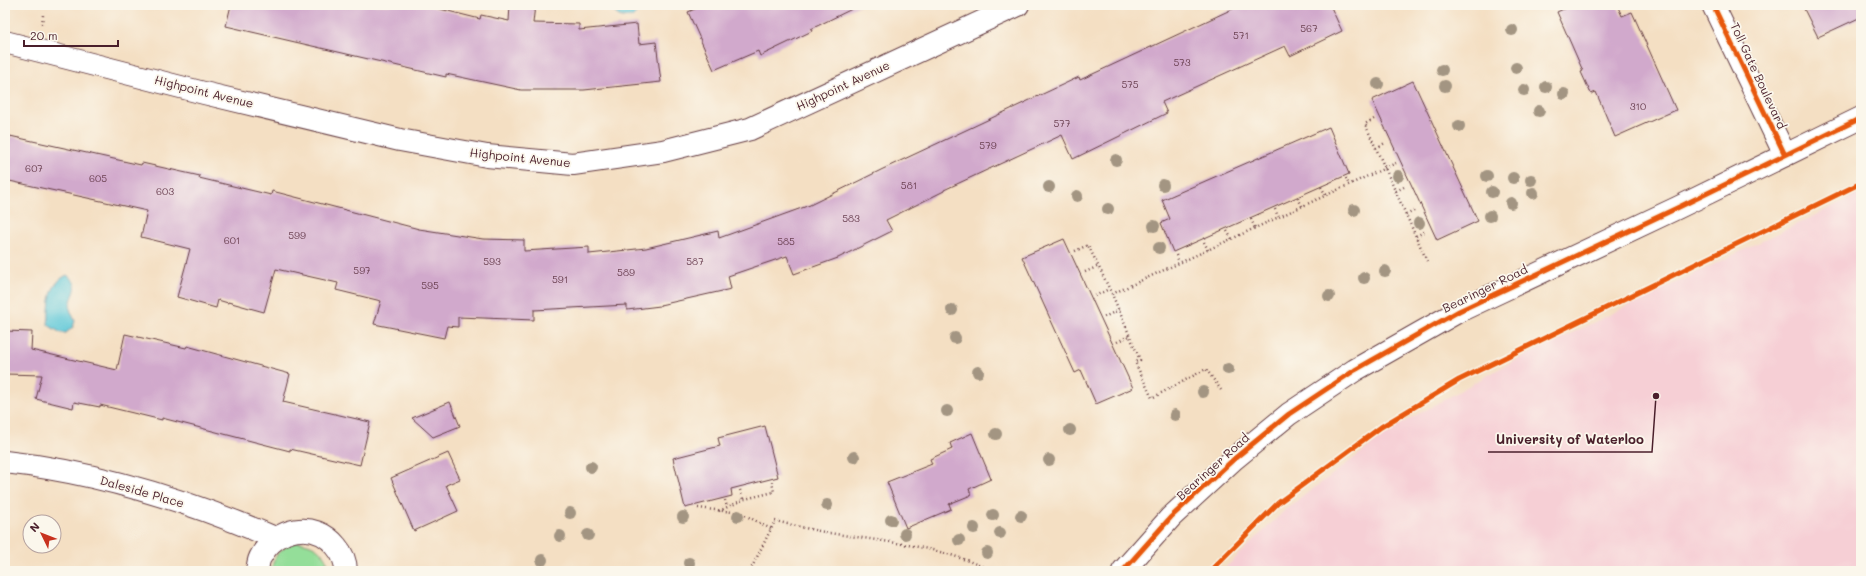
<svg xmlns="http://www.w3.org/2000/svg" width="1866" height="576" font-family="Mali,sans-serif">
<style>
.built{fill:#f6cfd5}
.green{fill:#94de99;stroke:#6f7e62}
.water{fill:#5ec8d8;stroke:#547482}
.building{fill:#d1a9cc}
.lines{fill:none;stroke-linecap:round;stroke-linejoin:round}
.minor-casing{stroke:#643c42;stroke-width:24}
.tertiary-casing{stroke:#643c42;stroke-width:24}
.path{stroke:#643c42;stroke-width:2.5;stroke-dasharray:1 3;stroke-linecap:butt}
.minor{stroke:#fff;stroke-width:22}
.tertiary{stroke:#fff;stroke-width:22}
.cycleway-casing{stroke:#fbf7ec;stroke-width:8}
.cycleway{stroke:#e8590c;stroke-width:5}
.tree{fill:#a39582}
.labels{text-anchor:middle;stroke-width:3.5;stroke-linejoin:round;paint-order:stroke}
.number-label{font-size:10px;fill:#6c4253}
.street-label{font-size:12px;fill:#4a1f2b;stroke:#fbf7ec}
.leader{fill:none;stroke:#4a1f2b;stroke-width:1.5}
.callout-dot{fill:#4a1f2b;stroke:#fbf7ec;stroke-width:1.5}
.callout-label{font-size:13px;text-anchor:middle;font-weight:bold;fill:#4a1f2b;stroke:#fbf7ec;stroke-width:3.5;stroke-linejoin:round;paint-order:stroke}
</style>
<rect width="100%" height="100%" fill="#fbf7ec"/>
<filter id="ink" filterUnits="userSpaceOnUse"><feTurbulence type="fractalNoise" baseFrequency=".025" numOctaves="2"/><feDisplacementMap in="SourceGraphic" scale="8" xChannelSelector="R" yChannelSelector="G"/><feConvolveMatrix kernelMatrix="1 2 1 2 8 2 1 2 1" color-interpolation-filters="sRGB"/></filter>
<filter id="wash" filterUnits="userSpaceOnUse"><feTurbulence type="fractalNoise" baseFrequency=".012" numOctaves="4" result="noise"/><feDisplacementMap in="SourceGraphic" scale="16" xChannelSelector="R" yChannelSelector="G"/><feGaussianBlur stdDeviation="0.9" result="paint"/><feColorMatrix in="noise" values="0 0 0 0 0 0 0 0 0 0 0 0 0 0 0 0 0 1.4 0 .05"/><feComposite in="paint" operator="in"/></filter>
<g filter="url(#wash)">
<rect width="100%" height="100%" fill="#f4dfc3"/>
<path class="built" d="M 1861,193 L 1861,571 L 1222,571 L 1286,509 L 1397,426 L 1506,365 Z"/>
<path class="green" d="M 296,542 C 314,543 327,552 329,571 L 272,571 C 272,556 282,547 296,542 Z"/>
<path class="water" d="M 607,5 L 637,5 L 638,12 L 632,17 C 614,18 619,14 607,5 Z
M 67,275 C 84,288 70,293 70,309 C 71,313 74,318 75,321 L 73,327 L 66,333 L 61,333 L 48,325 C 50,305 47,285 67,275 Z"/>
<g id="blocks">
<path class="building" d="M 231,5 L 424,5 L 480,19 L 481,15 L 509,21 L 510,5 L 535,5 L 533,23 L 579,24 L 579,30 L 637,24 L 639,44 L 656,42 L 661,82 L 584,90 L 521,90 L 446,74 L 446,77 L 226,26 Z
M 704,5 L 860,5 L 811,29 L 812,31 L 760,56 L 758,51 L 714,70 L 688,12 Z
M 1241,5 L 1330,5 L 1342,31 L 1290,56 L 1285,46 L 1162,102 L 1167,113 L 1073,159 L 1062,135 L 944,190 L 944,191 L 886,220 L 892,231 L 838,258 L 794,274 L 787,256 L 728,276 L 731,289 L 660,305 L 660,306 L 627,310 L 627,305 L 534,310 L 534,320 L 458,317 L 458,327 L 447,326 L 444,338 L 374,324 L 381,301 L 336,290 L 338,283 L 276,269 L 264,312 L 228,302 L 228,303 L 218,300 L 216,308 L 177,297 L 190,249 L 141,237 L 147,211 L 5,180 L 5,156 L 10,136 L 141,165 L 142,163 L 200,176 L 199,178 L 271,195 L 272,191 L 419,229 L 483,239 L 524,240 L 524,251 L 589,247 L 589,254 L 646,248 L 718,231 L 719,238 L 810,205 L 883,169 L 1079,77 L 1080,80 Z
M 1572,5 L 1617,5 L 1622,16 L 1632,12 L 1676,110 L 1615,137 L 1596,92 L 1591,94 L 1581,72 L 1583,71 L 1557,12 Z
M 1802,5 L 1861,5 L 1861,17 L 1818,37 Z
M 1413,81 L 1478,221 L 1437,240 L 1372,100 Z
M 1329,127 L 1349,174 L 1173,252 L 1161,223 L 1170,219 L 1162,200 Z
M 1064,239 L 1133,388 L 1096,404 L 1081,370 L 1075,373 L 1022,257 Z
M 5,331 L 32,332 L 31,350 L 117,370 L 125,334 L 186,348 L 187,346 L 290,374 L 283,402 L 370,422 L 360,465 L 290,449 L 290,451 L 162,418 L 162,420 L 100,405 L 100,407 L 74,402 L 73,408 L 36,399 L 42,375 L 5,374 Z
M 450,402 L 460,426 L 433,437 L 412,418 Z
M 765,426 L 778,477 L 731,489 L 732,496 L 685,508 L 673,458 L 720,446 L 718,438 Z
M 972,433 L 991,479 L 969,489 L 971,495 L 949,504 L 951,509 L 906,528 L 887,482 L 932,464 L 930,459 L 952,449 L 950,443 Z
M 448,453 L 460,479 L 446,485 L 458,511 L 414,531 L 391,478 Z"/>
</g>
</g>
<g filter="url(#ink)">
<use href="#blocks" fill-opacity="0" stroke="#643c42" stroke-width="1"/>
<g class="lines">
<g class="minor-casing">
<path id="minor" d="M 1713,5 L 1785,155
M 5,42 L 204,93 L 400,140 L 487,156 L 573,164 L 663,151 L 750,129 L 1018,5
M 5,462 C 98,472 189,501 275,538
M 257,571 C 258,566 258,560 261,556 C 276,528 314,519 336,546 C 342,553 346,562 346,571"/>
</g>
<g class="tertiary-casing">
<path id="tertiary" d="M 1123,571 L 1171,517 L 1234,459 L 1289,414 L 1355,370 L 1459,311 L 1677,208 L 1861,118"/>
</g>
<path class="path" d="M 42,24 L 43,15
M 1374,119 L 1365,124 L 1427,261
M 1376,148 L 1385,143
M 1346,178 L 1349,185
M 1321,187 L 1326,195
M 1396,191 L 1404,187
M 1298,198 L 1302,206
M 1275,209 L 1278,217
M 1406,215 L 1416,210
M 1251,219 L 1255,228
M 1227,231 L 1232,239
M 1416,236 L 1426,231
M 1204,242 L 1208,250
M 1075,251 L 1088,245 L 1112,294 L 1140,360 L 1135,362 L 1152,398 L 1206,369 L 1221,390
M 1176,255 L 1179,262
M 1085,272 L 1099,266
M 1112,294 L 1396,163
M 1095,296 L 1109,289
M 1104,317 L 1119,310
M 1117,342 L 1129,336
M 740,490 L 743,499
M 725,500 L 727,507
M 698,508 L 741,513 L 771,529
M 719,511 L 745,499 L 774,492 L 772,482
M 750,571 L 775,521 C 797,526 820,532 843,535 C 894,543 944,547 991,571"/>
<use href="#minor" class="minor"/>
<use href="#tertiary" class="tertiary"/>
<g class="cycleway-casing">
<path id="cycleway" d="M 1713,5 L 1785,155
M 1123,571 L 1171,517 L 1234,459 L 1289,414 L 1355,370 L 1459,311 L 1677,208 L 1861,118
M 1210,571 L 1278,503 L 1381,427 L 1459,380 L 1861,183"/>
</g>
<use href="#cycleway" class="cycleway"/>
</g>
<g class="tree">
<circle cx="1512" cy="30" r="6"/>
<circle cx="1516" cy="68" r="6"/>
<circle cx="1442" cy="70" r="6"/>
<circle cx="1378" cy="84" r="6"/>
<circle cx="1445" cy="86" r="6"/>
<circle cx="1546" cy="87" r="6"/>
<circle cx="1524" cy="90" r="6"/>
<circle cx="1564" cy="94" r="6"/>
<circle cx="1539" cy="111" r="6"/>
<circle cx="1459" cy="126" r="6"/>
<circle cx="1116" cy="160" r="6"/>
<circle cx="1398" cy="176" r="6"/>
<circle cx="1487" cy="176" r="6"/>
<circle cx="1513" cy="178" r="6"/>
<circle cx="1531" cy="180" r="6"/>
<circle cx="1163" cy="185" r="6"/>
<circle cx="1049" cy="187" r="6"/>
<circle cx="1492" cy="192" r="6"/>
<circle cx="1533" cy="193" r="6"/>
<circle cx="1077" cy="196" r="6"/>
<circle cx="1511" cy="203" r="6"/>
<circle cx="1108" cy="209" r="6"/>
<circle cx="1354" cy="210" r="6"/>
<circle cx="1490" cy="216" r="6"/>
<circle cx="1419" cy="223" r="6"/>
<circle cx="1154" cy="226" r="6"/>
<circle cx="1159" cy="248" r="6"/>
<circle cx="1385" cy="271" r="6"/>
<circle cx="1364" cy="278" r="6"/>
<circle cx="1329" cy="296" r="6"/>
<circle cx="952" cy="310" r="6"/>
<circle cx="955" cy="338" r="6"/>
<circle cx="1228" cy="369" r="6"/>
<circle cx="978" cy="372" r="6"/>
<circle cx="1203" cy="392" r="6"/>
<circle cx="947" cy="411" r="6"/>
<circle cx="1175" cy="415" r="6"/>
<circle cx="1070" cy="430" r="6"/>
<circle cx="996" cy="434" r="6"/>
<circle cx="854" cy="457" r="6"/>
<circle cx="1049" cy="460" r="6"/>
<circle cx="591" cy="467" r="6"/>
<circle cx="827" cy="505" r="6"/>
<circle cx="570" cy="513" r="6"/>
<circle cx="993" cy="515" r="6"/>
<circle cx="738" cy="516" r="6"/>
<circle cx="1021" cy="516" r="6"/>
<circle cx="683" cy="517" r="6"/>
<circle cx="891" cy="520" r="6"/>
<circle cx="974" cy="528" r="6"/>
<circle cx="1000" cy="533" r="6"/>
<circle cx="905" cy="534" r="6"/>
<circle cx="588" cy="535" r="6"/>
<circle cx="560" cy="536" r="6"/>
<circle cx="959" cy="540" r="6"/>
<circle cx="987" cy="553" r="6"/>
<circle cx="542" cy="560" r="6"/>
<circle cx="689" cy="563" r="6"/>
</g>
</g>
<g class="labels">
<g class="number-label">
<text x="1309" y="32">567</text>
<text x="1241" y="39">571</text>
<text x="1182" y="66">573</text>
<text x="1130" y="88">575</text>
<text x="1638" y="110">310</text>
<text x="1062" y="127">577</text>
<text x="988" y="149">579</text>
<text x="34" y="172">607</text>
<text x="98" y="182">605</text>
<text x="909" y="189">581</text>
<text x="165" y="195">603</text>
<text x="851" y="222">583</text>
<text x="297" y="239">599</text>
<text x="232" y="244">601</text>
<text x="786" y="245">585</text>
<text x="492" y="265">593</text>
<text x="695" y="265">587</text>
<text x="362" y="274">597</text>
<text x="626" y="276">589</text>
<text x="560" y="283">591</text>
<text x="430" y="289">595</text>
</g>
<g class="street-label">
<text transform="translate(1758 76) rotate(65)" y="4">Toll Gate Boulevard</text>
<text transform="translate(843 86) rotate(-25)" y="4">Highpoint Avenue</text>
<text transform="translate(204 92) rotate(14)" y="4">Highpoint Avenue</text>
<text transform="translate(520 158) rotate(6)" y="4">Highpoint Avenue</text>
<text transform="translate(1485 289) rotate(-26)" y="4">Bearinger Road</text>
<text transform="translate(1213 467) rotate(-42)" y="4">Bearinger Road</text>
<text transform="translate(142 492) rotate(16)" y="4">Daleside Place</text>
</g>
</g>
<path class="leader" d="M1656 396L1652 452H1488"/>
<circle class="callout-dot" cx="1656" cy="396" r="4"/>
<g class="callout-label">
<text x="1570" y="444">University of Waterloo</text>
</g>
<rect width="1866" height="576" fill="none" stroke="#fbf7ec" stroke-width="20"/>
<g transform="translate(42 534) rotate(313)"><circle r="19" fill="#fbf7ec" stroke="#b4a19f"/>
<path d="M0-3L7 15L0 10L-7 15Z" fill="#c8321e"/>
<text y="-6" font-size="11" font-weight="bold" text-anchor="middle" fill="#4a1f2b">N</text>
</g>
<path d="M24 40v6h94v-6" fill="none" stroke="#4a1f2b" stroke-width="2"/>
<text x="30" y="40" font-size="12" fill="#4a1f2b" stroke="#fbf7ec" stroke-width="3" paint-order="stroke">20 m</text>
</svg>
